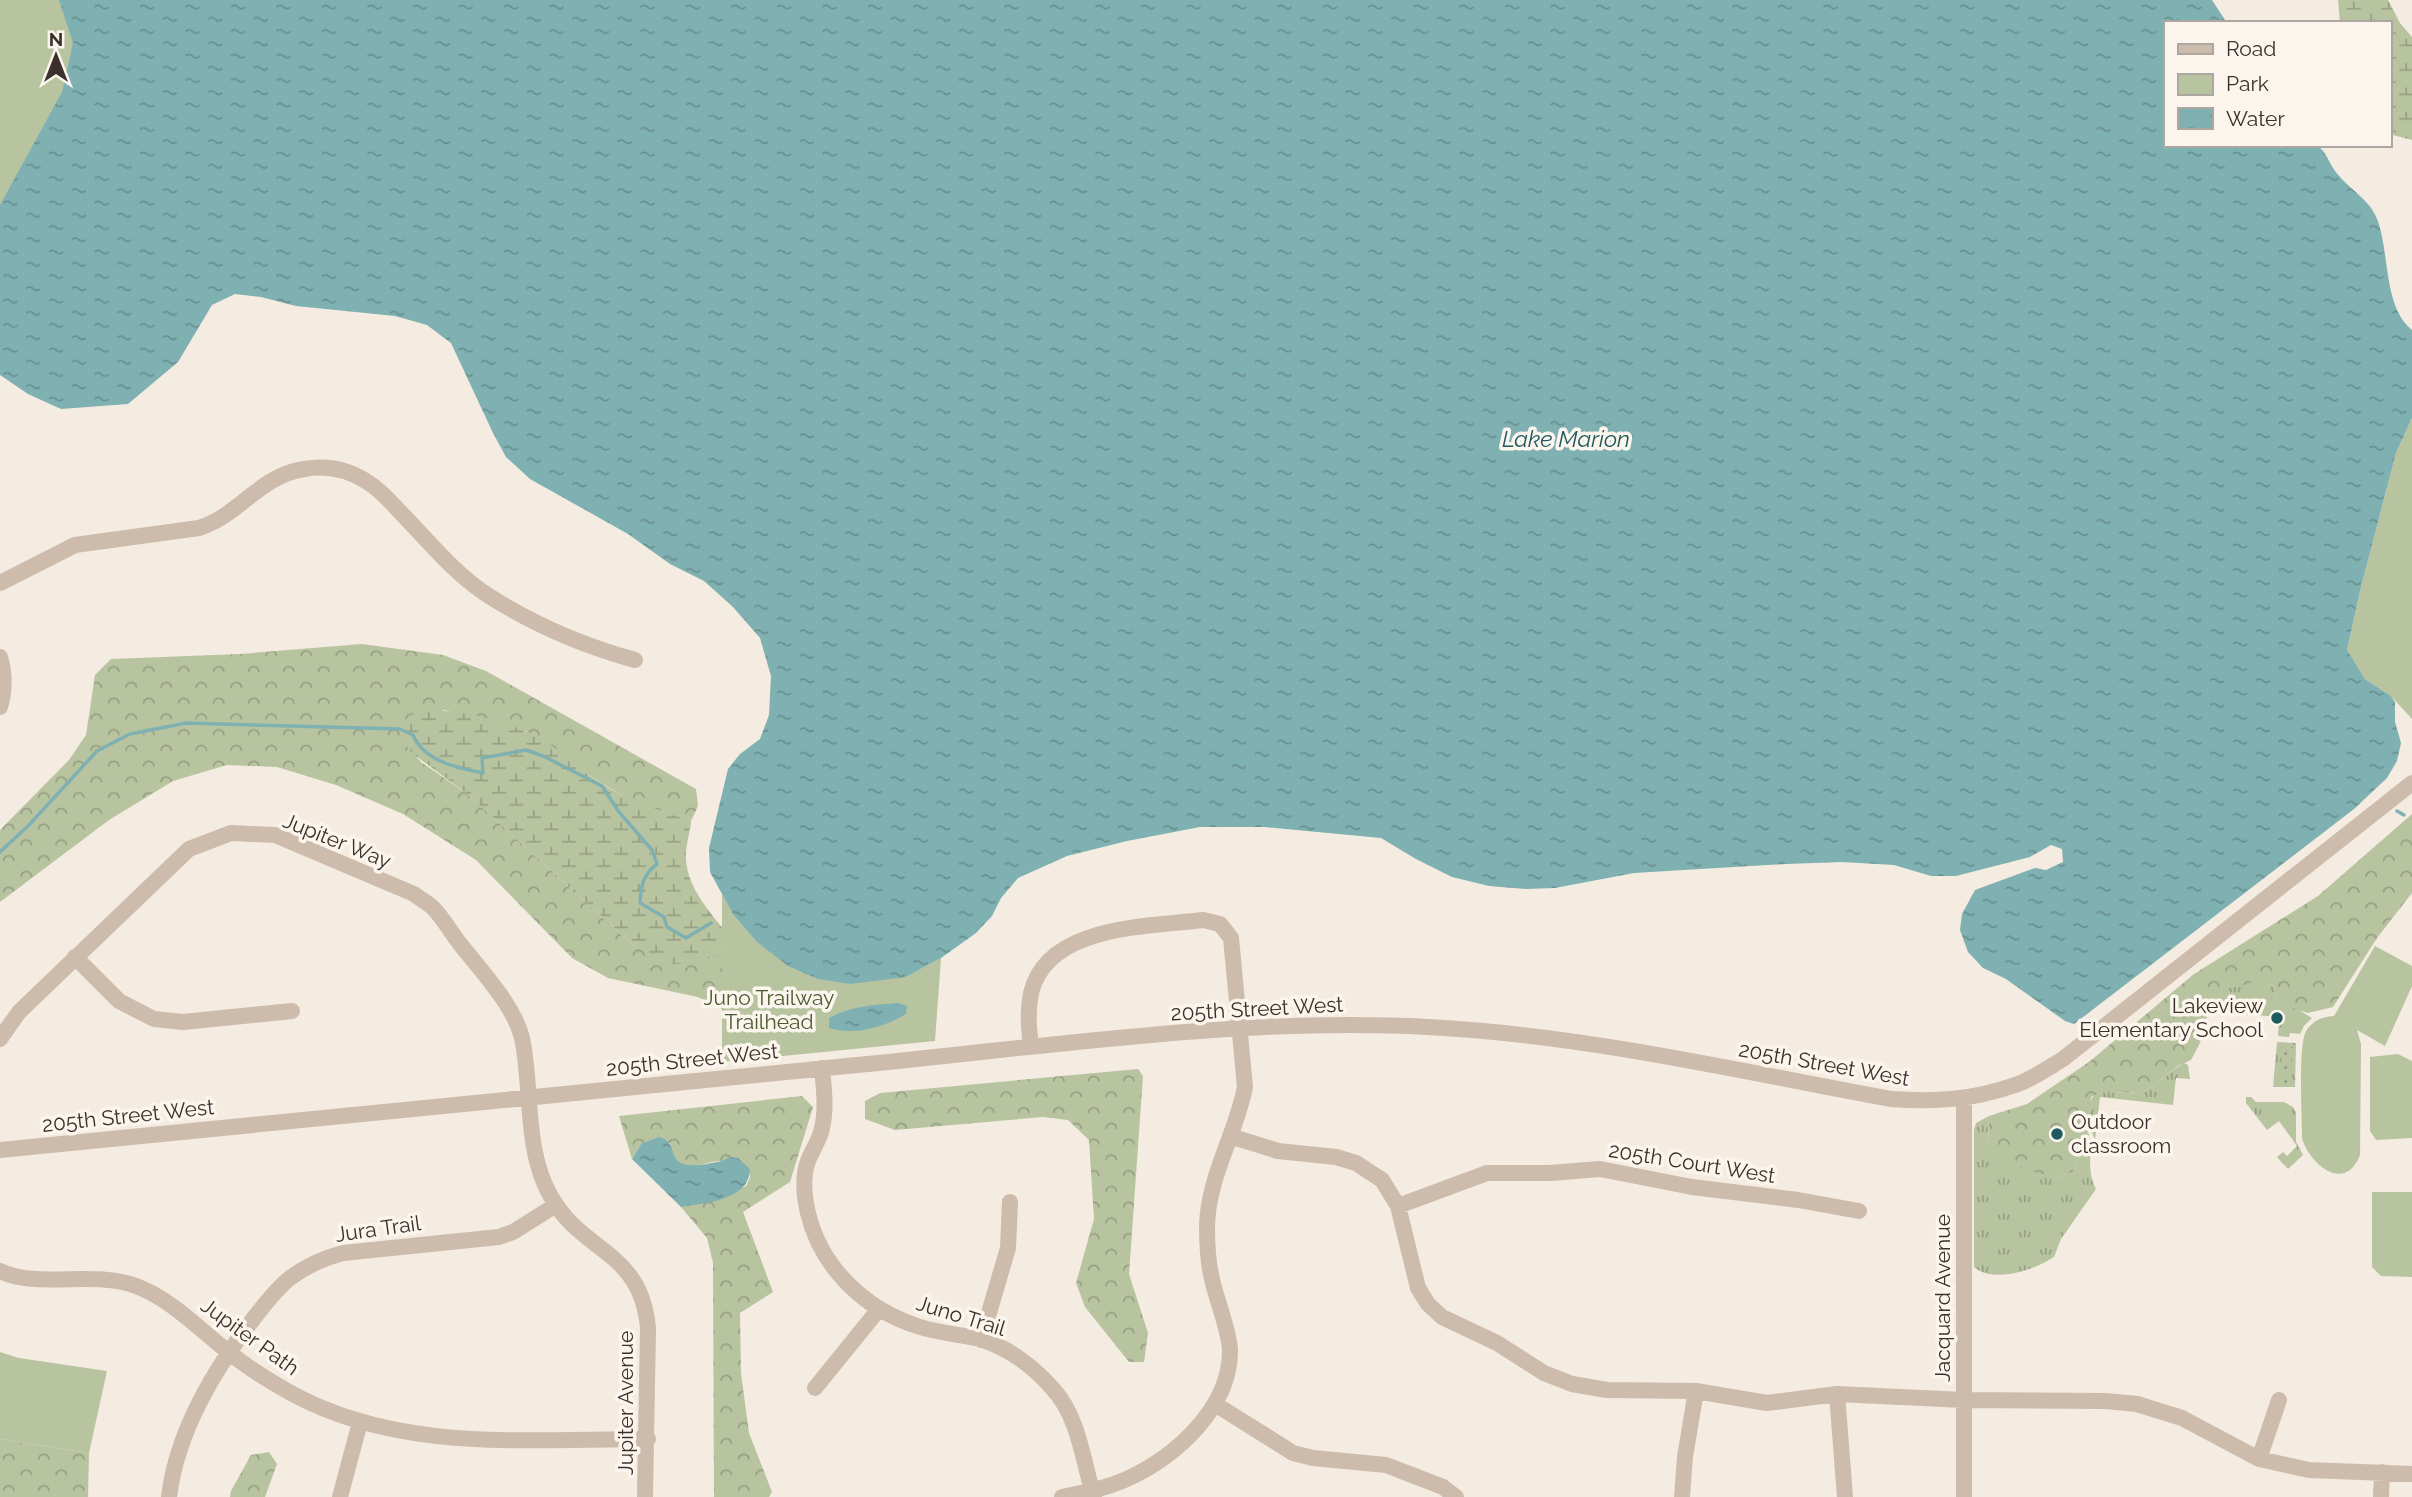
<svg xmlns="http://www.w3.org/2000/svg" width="2412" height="1497" font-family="Raleway,sans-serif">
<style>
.grass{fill:url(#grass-tufts)}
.forest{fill:url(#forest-crowns)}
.wetland{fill:url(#wetland-marsh)}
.park{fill:#b8c4a0}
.garden{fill:url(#garden-dots)}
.water{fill:url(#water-ripples)}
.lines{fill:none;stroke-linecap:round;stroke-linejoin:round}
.stream{stroke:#7fb0b2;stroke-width:3.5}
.minor{stroke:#cdbbac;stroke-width:16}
.poi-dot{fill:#1f5a5e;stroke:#fbf5ee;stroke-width:2.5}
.labels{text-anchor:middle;stroke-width:7;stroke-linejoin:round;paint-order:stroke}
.street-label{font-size:21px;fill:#3b302b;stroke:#fbf5ee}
.park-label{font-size:21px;fill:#4a5a2e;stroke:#fbf5ee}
.poi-label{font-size:21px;fill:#3b302b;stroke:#fbf5ee;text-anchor:end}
.water-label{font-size:23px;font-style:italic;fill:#1f5a5e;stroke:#fbf5ee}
</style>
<defs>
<pattern id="grass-tufts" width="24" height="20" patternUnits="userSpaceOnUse" patternTransform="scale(1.75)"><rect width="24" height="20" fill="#b8c4a0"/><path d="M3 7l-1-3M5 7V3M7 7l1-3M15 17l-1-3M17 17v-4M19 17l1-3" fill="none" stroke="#97a083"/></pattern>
<pattern id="forest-crowns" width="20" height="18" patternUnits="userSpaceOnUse" patternTransform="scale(1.75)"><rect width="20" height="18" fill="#b8c4a0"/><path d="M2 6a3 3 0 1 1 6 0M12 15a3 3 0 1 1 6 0" fill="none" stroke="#97a083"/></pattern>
<pattern id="wetland-marsh" width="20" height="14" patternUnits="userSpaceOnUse" patternTransform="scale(1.75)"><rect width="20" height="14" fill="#b8c4a0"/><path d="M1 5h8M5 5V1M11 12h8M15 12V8" fill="none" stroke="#97a083"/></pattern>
<pattern id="garden-dots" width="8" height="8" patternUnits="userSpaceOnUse" patternTransform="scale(1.75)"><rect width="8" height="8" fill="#b8c4a0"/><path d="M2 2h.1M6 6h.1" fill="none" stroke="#97a083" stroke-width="1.8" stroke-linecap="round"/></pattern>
<pattern id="water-ripples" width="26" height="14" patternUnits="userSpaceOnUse" patternTransform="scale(1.75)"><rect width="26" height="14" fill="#7fb0b2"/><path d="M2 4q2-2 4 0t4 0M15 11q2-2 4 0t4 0" fill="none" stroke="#699091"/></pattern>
</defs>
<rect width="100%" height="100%" fill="#f4ebe1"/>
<path class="grass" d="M 2255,980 L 2274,986 L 2277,1003 L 2296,1008 L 2312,1018 L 2304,1026 L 2300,1034 L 2290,1033 L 2289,1037 L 2278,1036 L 2279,1017 L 2209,1011 L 2208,988 C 2225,989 2239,987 2255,980 Z
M 2277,1042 L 2296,1043 L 2295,1087 L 2273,1087 Z
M 2184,1063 L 2188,1065 L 2190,1079 L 2176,1078 L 2173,1105 L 2100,1097 L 2095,1140 C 2090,1129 2088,1120 2089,1108 C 2091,1080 2126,1099 2144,1091 C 2158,1084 2170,1071 2184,1063 Z
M 2246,1097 L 2251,1097 L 2256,1102 L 2284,1102 L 2293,1107 L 2296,1112 L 2296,1142 L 2303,1155 L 2288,1169 L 2277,1157 L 2283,1152 L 2287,1156 L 2297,1146 L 2279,1121 L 2267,1130 L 2246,1103 Z
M 1989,1116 L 1988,1144 L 2057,1177 L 2073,1172 L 2082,1154 L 2088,1131 C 2093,1151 2086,1170 2096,1189 L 2061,1239 L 2054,1257 C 2034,1270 1993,1284 1974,1267 L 1974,1130 L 1976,1123 Z"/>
<path class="forest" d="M 362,644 L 443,655 L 486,671 L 696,789 L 698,806 L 691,821 L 634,802 L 601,783 L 526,731 L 443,710 L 407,746 L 421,762 L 466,793 L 635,947 L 707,960 L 725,946 L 722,1009 L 698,997 L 608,978 L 572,958 L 476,860 L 403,814 L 336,785 L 277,767 L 227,765 L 173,781 L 109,820 L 0,902 L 0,830 L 69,760 L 86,735 L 95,675 L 111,659 L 240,654 Z
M 2412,814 L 2412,893 L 2377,938 L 2333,1007 L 2308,1013 L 2277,1003 L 2274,986 L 2255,981 L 2241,986 L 2223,989 L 2209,988 L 2210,1004 L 2200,1043 L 2191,1060 L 2178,1066 L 2153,1086 L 2140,1093 L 2103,1092 L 2091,1097 L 2088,1131 L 2082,1154 L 2073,1172 L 2057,1177 L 2034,1172 L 1993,1155 L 1988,1145 L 1989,1116 L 2027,1104 L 2089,1062 L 2194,974 L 2318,896 Z
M 1138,1069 L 1143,1076 L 1129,1274 L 1148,1333 L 1144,1362 L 1129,1362 L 1085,1307 L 1076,1283 L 1094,1219 L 1089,1140 L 1068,1120 L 1043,1117 L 895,1130 L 865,1119 L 865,1101 L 880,1093 Z
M 802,1096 L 813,1107 L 790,1182 L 743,1212 L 773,1292 L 740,1313 L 741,1373 L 749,1433 L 772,1492 L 769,1497 L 714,1497 L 713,1263 L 707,1238 L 681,1207 L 693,1205 L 746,1186 L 750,1178 L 750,1169 C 742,1167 732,1161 723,1161 C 700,1160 679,1182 670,1143 L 641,1144 L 632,1159 L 619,1116 Z
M 0,1439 L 89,1453 L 88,1497 L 0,1497 Z
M 269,1452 L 277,1464 L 265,1497 L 230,1497 L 231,1491 L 251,1455 Z"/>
<path class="wetland" d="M 2338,0 L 2388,0 L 2400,23 L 2412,37 L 2412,140 L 2389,134 L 2389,23 L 2340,23 Z
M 425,710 C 460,710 515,722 545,741 C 565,754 582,771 602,784 C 629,801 660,810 691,821 C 690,833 685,848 686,860 C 688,888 710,913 727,933 L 725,946 L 707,960 L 696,964 L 673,964 L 635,947 L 466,793 L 413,754 L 407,746 L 400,727 C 407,717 414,713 425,710 Z"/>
<path class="park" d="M 0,0 L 76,0 L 92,43 L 0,286 Z
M 2412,418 L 2412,719 L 2391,696 L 2365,679 L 2347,650 L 2361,587 L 2396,453 Z
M 722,894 L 733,914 L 906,977 L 941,958 L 935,1041 L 722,1062 Z
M 2375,946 L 2412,966 L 2412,986 L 2385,1046 L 2357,1030 L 2361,1044 L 2360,1155 C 2345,1194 2309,1164 2302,1138 C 2302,1117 2298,1046 2306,1031 C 2313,1020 2322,1017 2334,1016 Z
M 2398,1054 L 2412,1061 L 2412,1138 L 2376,1140 L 2370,1131 L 2370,1057 Z
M 2372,1192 L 2412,1192 L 2412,1277 L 2381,1276 L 2372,1267 Z
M 0,1352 L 19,1358 L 107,1371 L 89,1453 L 0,1439 Z"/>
<path class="garden" d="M 2283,1045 L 2293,1047 L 2290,1085 L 2279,1084 Z"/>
<path class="water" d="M 59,0 L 2212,0 L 2227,23 L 2165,23 L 2165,145 L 2317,145 C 2327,153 2328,161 2335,171 C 2347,188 2370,199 2377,219 C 2390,252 2383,307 2412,330 L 2412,418 L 2396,453 L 2361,587 L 2347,650 L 2365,679 L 2391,696 L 2395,702 L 2395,722 L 2401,743 L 2397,761 L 2387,778 L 2354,809 L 2074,1024 L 2065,1021 L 2006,979 L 1983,968 L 1968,952 L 1960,930 L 1962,914 L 1975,890 L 2035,868 L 2046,870 L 2063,862 L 2062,849 L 2051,845 L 2030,857 L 1956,876 L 1931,876 L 1894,865 L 1842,862 L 1786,864 L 1634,873 L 1555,888 L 1526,889 L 1489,886 L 1452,877 L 1416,859 L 1381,838 L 1264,827 L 1200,827 L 1127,841 L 1067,856 L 1018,878 L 1001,898 L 992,916 L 976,933 L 941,958 L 906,977 L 850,984 L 818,979 L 788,966 L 756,941 L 733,914 L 710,872 L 709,848 L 728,769 L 740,754 L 760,739 L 769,715 L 771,676 L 760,638 L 733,607 L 704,581 L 670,564 L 628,534 L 530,479 L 506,457 L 493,433 L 451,343 L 427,325 L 395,316 L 296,306 L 261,297 L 235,294 L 212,305 L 178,362 L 128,404 L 61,409 L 28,394 L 0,375 L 0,205 L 62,92 L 73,43 Z
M 898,1003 L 907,1006 L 906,1014 C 885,1027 854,1036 829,1028 L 829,1018 C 851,1006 873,1005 898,1003 Z
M 659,1137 C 683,1142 660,1172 707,1164 C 715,1162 722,1162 729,1157 L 738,1158 L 750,1169 C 750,1200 705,1203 681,1207 L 632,1159 L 641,1144 Z"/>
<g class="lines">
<path class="stream" d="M 2397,811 L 2404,815
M 0,852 L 28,826 L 97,751 L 130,734 L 186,723 L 400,729 L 413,735 C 424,761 457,768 483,773 L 482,758 L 526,750 L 543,756 L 602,786 L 619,812 L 652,850 L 657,864 C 643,875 641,885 640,903 L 664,917 L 667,927 L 686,938 L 711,923"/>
<path class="minor" d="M 0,583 L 75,545 L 199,528 C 240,515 259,476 304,469 C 327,465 350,470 369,483 C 383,492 393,505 404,516 C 431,544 456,575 489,596 C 533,624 584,646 635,660
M 0,657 C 5,674 5,690 0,707
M 75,957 L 119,1001 L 154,1019 L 183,1022 L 292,1011
M 0,1039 L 19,1012 L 189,849 L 231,833 L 275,835 L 414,894 C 419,898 426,902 431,906 C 441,915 449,929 457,940 C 479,969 517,1007 523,1043 C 532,1093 525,1150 550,1195 C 582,1254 641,1249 648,1328 L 645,1497
M 1031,1047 C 1029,1029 1027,1012 1031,993 C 1047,925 1147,927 1203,920 L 1220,924 L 1231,938 L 1245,1087 C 1236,1134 1208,1177 1207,1226 C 1207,1243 1208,1263 1212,1279 C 1216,1299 1230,1332 1230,1351 C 1230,1408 1176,1456 1129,1478 C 1108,1488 1085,1492 1062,1497
M 822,1068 C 824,1089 827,1112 821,1132 C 818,1142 812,1151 808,1161 C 802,1177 804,1196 808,1213 C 821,1268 865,1309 917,1326 C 937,1333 959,1334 980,1339 C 1009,1348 1033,1366 1053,1389 C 1079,1417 1083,1462 1094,1497
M 1964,1099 L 1964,1497
M 1230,1136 L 1278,1151 L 1336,1157 L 1356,1163 L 1382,1180 L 1398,1206 L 1418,1288 L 1428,1304 L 1442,1317 L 1497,1343 L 1544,1373 L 1572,1384 L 1607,1390 L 1696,1391 L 1767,1403 L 1837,1394 L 1964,1400 L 2105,1401 L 2137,1404 L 2182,1418 L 2259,1459 L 2309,1470 L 2412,1474
M 0,1150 C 282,1122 564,1093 847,1066 C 1040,1048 1233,1017 1428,1027 C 1584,1035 1738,1071 1891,1099 C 1934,1102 1973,1100 2015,1085 C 2031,1080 2048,1068 2063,1059 L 2412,783
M 1398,1206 L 1487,1173 L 1550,1173 L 1600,1169 L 1692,1187 L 1798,1200 L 1859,1211
M 0,1271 C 36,1289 93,1270 136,1286 C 171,1299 198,1328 227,1351 C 246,1366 267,1380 289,1392 C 398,1453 526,1439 648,1439
M 981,1340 L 1008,1248 L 1010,1202
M 815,1388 L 879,1309
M 1837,1394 L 1845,1497
M 1215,1404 L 1293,1453 L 1313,1458 L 1386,1465 L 1443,1487 L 1456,1497
M 2259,1459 L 2279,1400
M 169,1497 C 177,1431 214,1370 254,1318 C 265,1304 276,1289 290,1278 C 306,1266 324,1258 343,1253 L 499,1237 L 513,1232 L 556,1205
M 340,1497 L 360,1422
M 1682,1497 L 1685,1457 L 1696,1391
M 2381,1497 L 2382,1472"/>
</g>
<g class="poi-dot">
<circle cx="2277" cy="1018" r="7"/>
<circle cx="2057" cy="1134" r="7"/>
</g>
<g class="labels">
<g class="street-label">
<text transform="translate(337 841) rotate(22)" y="7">Jupiter Way</text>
<text transform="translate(1257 1009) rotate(-3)" y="7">205th Street West</text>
<text transform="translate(692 1060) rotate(-6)" y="7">205th Street West</text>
<text transform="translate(1824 1064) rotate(10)" y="7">205th Street West</text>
<text transform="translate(128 1116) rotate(-6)" y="7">205th Street West</text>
<text transform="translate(1692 1163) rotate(9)" y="7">205th Court West</text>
<text transform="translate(378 1229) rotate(-8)" y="7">Jura Trail</text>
<text transform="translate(1943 1298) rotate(-90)" y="7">Jacquard Avenue</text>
<text transform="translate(961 1316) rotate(17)" y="7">Juno Trail</text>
<text transform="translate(250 1337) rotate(36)" y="7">Jupiter Path</text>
<text transform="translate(626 1403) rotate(-90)" y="7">Jupiter Avenue</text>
</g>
<g class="park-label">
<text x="769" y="1005">Juno Trailway<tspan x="769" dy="24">Trailhead</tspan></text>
</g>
<g class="poi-label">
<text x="2263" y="1013">Lakeview<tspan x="2263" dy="24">Elementary School</tspan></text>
<text x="2071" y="1129" text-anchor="start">Outdoor<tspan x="2071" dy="24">classroom</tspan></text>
</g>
<g class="water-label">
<text x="1566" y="447">Lake Marion</text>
</g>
</g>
<rect x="2164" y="21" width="228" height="126" fill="#fbf5ee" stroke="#aea6a0" stroke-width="2"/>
<rect x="2178" y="44" width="35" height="10" fill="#cdbbac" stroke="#aea6a0" stroke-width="2"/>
<text x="2226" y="56" font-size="21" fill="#3b302b">Road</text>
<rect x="2178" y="74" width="35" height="21" fill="#b8c4a0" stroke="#aea6a0" stroke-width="2"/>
<text x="2226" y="91" font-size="21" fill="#3b302b">Park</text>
<rect x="2178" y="108" width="35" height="21" fill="url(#water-ripples)" stroke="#aea6a0" stroke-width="2"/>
<text x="2226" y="126" font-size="21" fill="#3b302b">Water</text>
<g transform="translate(56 56)" stroke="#fbf5ee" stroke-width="5" paint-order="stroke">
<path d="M0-5L12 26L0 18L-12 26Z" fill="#3b302b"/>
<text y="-10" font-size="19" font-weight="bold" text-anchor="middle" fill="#3b302b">N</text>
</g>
</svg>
